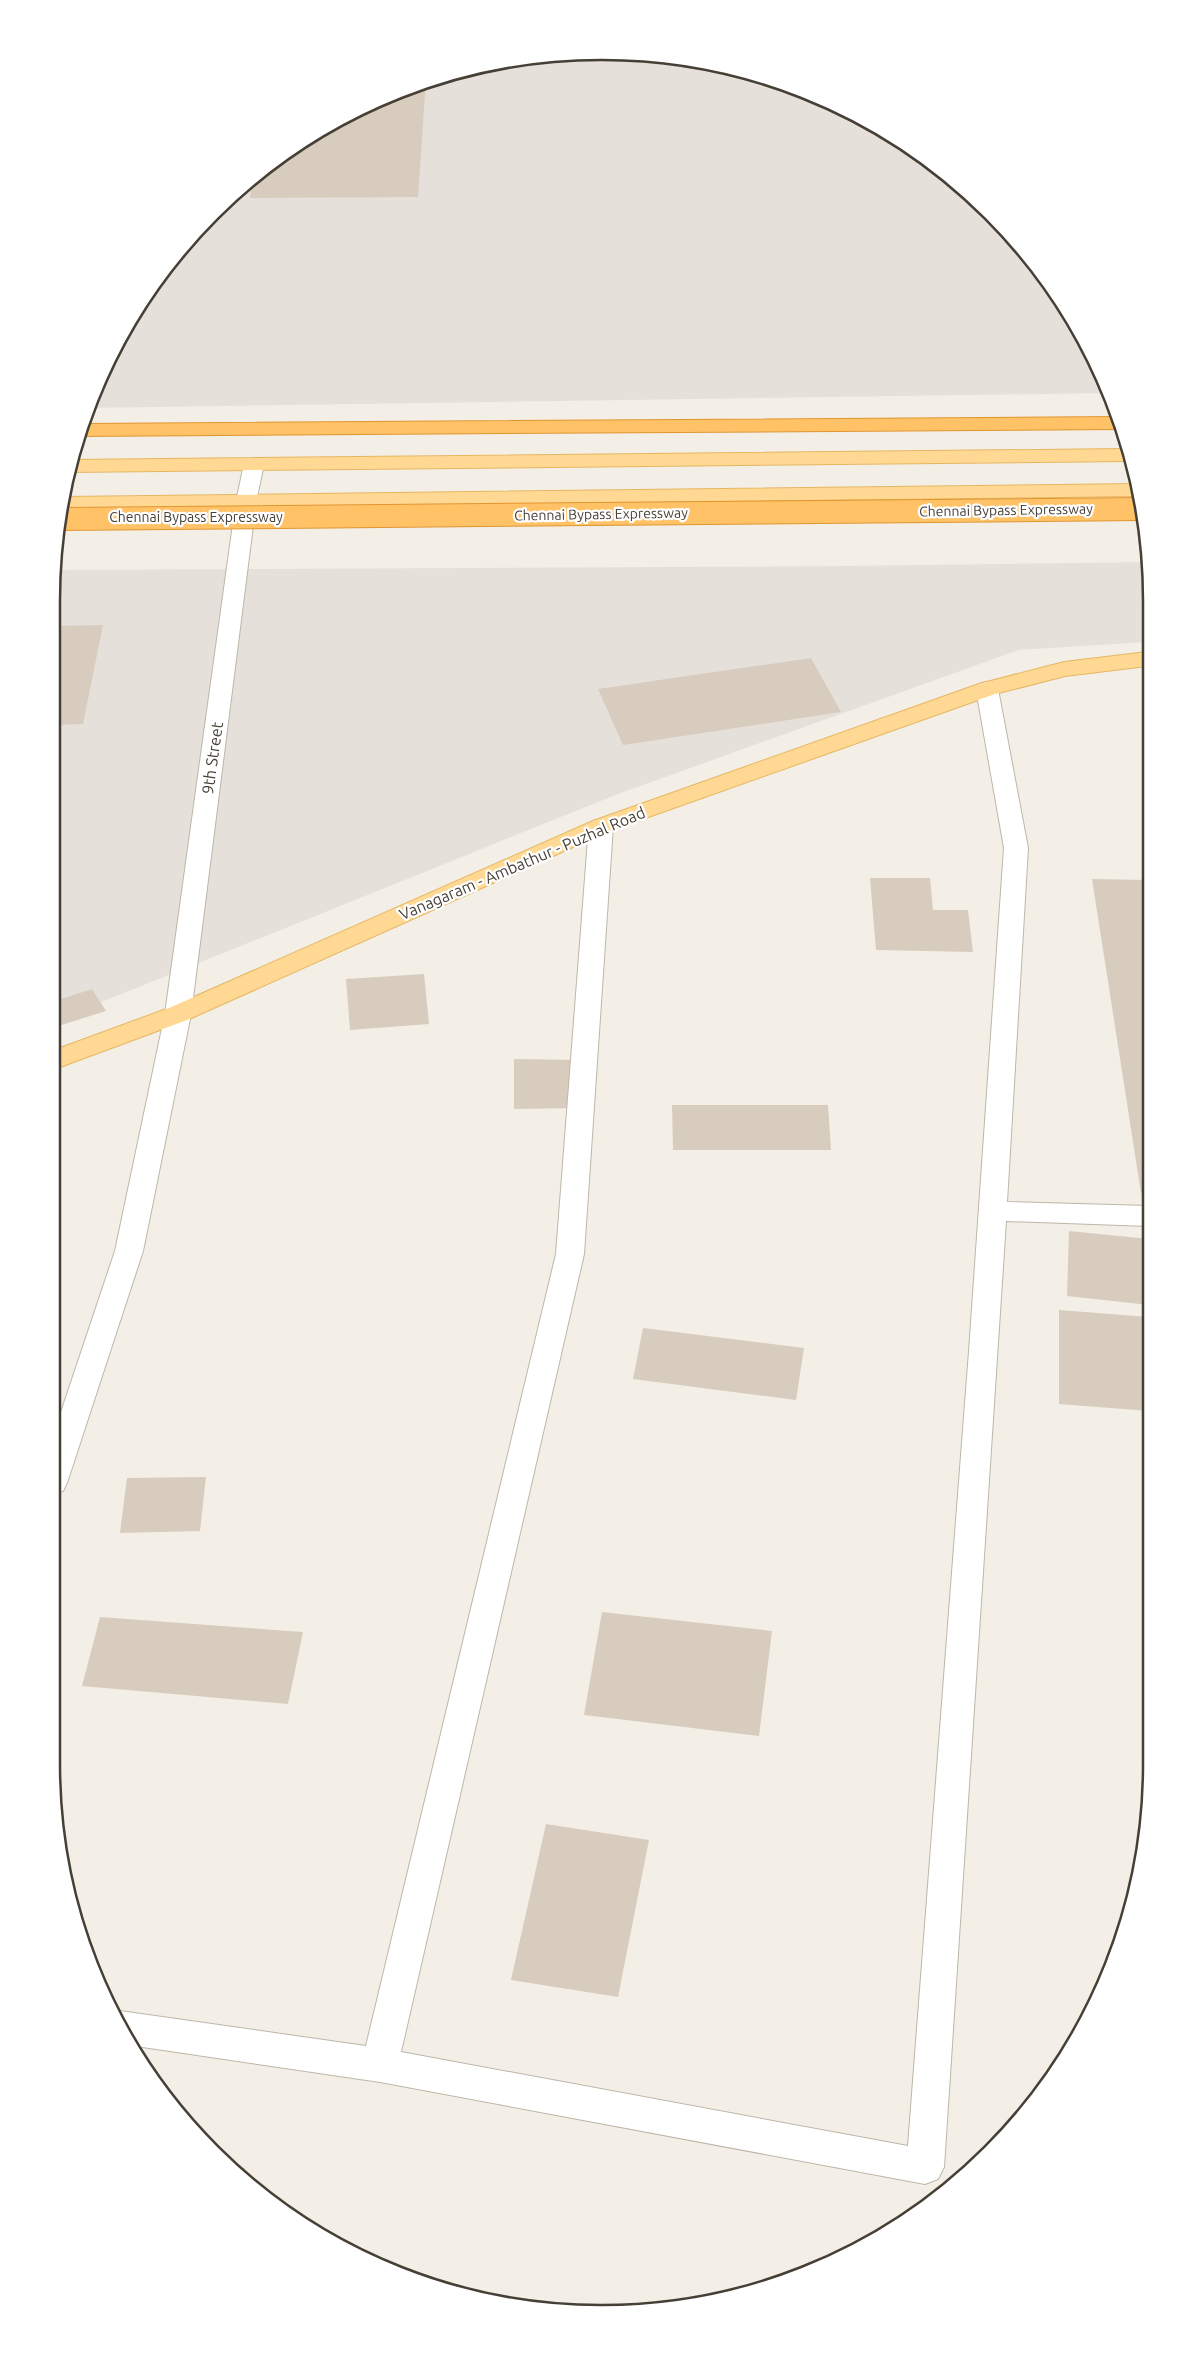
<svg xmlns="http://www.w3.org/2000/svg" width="1203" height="2365" font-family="Ubuntu,sans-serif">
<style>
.industrial{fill:#e6e0db}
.building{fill:#d8ccbe}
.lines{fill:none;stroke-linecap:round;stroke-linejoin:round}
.minor-casing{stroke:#bfb6a9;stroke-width:2}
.major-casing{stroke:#e6b662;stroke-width:2}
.highway-casing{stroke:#e09633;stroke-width:2}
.minor{fill:#fff;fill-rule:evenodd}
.major{fill:#ffd994;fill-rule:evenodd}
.highway{fill:#ffc266;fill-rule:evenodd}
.highway-bridge-casing{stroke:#e09633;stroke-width:24;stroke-linecap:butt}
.highway-bridge{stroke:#ffc266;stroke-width:22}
.labels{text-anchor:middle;stroke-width:4.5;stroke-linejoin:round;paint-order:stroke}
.far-street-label{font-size:14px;fill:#463f35;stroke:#fff}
.street-label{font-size:16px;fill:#463f35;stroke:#fff}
.rim{fill:none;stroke:#463f35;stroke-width:2.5}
</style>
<rect width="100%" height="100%" fill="#f3efe6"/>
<path class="industrial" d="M 637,52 L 744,70 L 845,108 L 937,165 L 1038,267 L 1111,393 L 89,408 L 108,358 L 165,267 L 238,188 L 326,125 L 424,81 L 529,56 Z
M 1147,562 L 1147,642 L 1019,650 L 618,794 L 52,1022 L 52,570 L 845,566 Z"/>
<path class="building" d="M 426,80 L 418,197 L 250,198 L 253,178 L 326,125 Z
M 103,625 L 83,724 L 52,725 L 52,626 Z
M 811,658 L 841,712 L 623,745 L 598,689 Z
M 870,878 L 930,878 L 933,910 L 968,910 L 973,952 L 876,950 Z
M 1092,879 L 1148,880 L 1149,1193 L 1141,1193 Z
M 424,974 L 429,1024 L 350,1030 L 346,979 Z
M 92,989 L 106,1011 L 52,1028 L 52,1002 Z
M 514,1059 L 580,1060 L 579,1108 L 514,1109 Z
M 672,1105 L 828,1105 L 831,1150 L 673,1150 Z
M 1069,1231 L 1149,1239 L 1149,1305 L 1067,1296 Z
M 1059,1310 L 1149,1317 L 1149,1411 L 1059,1404 Z
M 643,1328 L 804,1348 L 796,1400 L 633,1379 Z
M 206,1477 L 200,1531 L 120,1533 L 127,1478 Z
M 602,1612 L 772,1631 L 759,1736 L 584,1715 Z
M 100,1617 L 303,1632 L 288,1704 L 82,1686 Z
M 546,1824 L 649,1840 L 618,1997 L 511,1980 Z"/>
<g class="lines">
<g class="minor-casing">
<path id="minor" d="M 254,458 L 261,460 L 264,464 L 256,502 L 191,1014 L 143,1251 L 67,1483 L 63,1491 L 52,1495 L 52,1439 L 115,1251 L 165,1014 L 236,502 L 244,464 L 247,460 Z
M 987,682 L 995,684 L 998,689 L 1028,848 L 1007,1202 L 1149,1206 L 1149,1226 L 1006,1221 L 944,2167 L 938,2179 L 925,2184 L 380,2082 L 129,2045 L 113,2013 L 120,2011 L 366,2046 L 556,1254 L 589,826 L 593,821 L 601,819 L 609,821 L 613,826 L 584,1254 L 401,2052 L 908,2146 L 969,1351 L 1004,848 L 976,689 L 979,684 Z"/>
</g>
<g class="major-casing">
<path id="major" d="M 1125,449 L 1127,461 L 68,472 L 70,460 Z
M 1135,484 L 1138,496 L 1136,496 L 62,509 L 64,497 Z
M 1147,652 L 1147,666 L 1065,676 L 995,694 L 609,831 L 187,1020 L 52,1070 L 52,1051 L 169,1008 L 593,821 L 979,684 L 1064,662 Z"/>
</g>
<g class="highway-casing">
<path id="highway" d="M 1117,417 L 1119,429 L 79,436 L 83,424 Z"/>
</g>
<use href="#minor" class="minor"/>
<use href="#major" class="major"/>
<use href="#highway" class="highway"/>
<g class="highway-bridge-casing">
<path id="highway-bridge" d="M 60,519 L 1142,509"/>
</g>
<use href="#highway-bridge" class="highway-bridge"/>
</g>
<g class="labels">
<g class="far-street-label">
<text transform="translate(1006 510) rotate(-1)" y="5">Chennai Bypass Expressway</text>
<text transform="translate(601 514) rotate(-1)" y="5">Chennai Bypass Expressway</text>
<text x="196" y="522">Chennai Bypass Expressway</text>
</g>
<g class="street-label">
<text transform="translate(212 758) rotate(-82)" y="6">9th Street</text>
<text transform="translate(522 863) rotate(-23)" y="6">Vanagaram - Ambathur - Puzhal Road</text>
</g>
</g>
<path d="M0 0H1203V2365H0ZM601 60H602A541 541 0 0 1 1143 601V1764A541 541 0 0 1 602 2305H601A541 541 0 0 1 60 1764V601A541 541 0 0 1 601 60Z" fill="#fff" fill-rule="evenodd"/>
<path class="rim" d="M601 60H602A541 541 0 0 1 1143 601V1764A541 541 0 0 1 602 2305H601A541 541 0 0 1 60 1764V601A541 541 0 0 1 601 60Z"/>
</svg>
